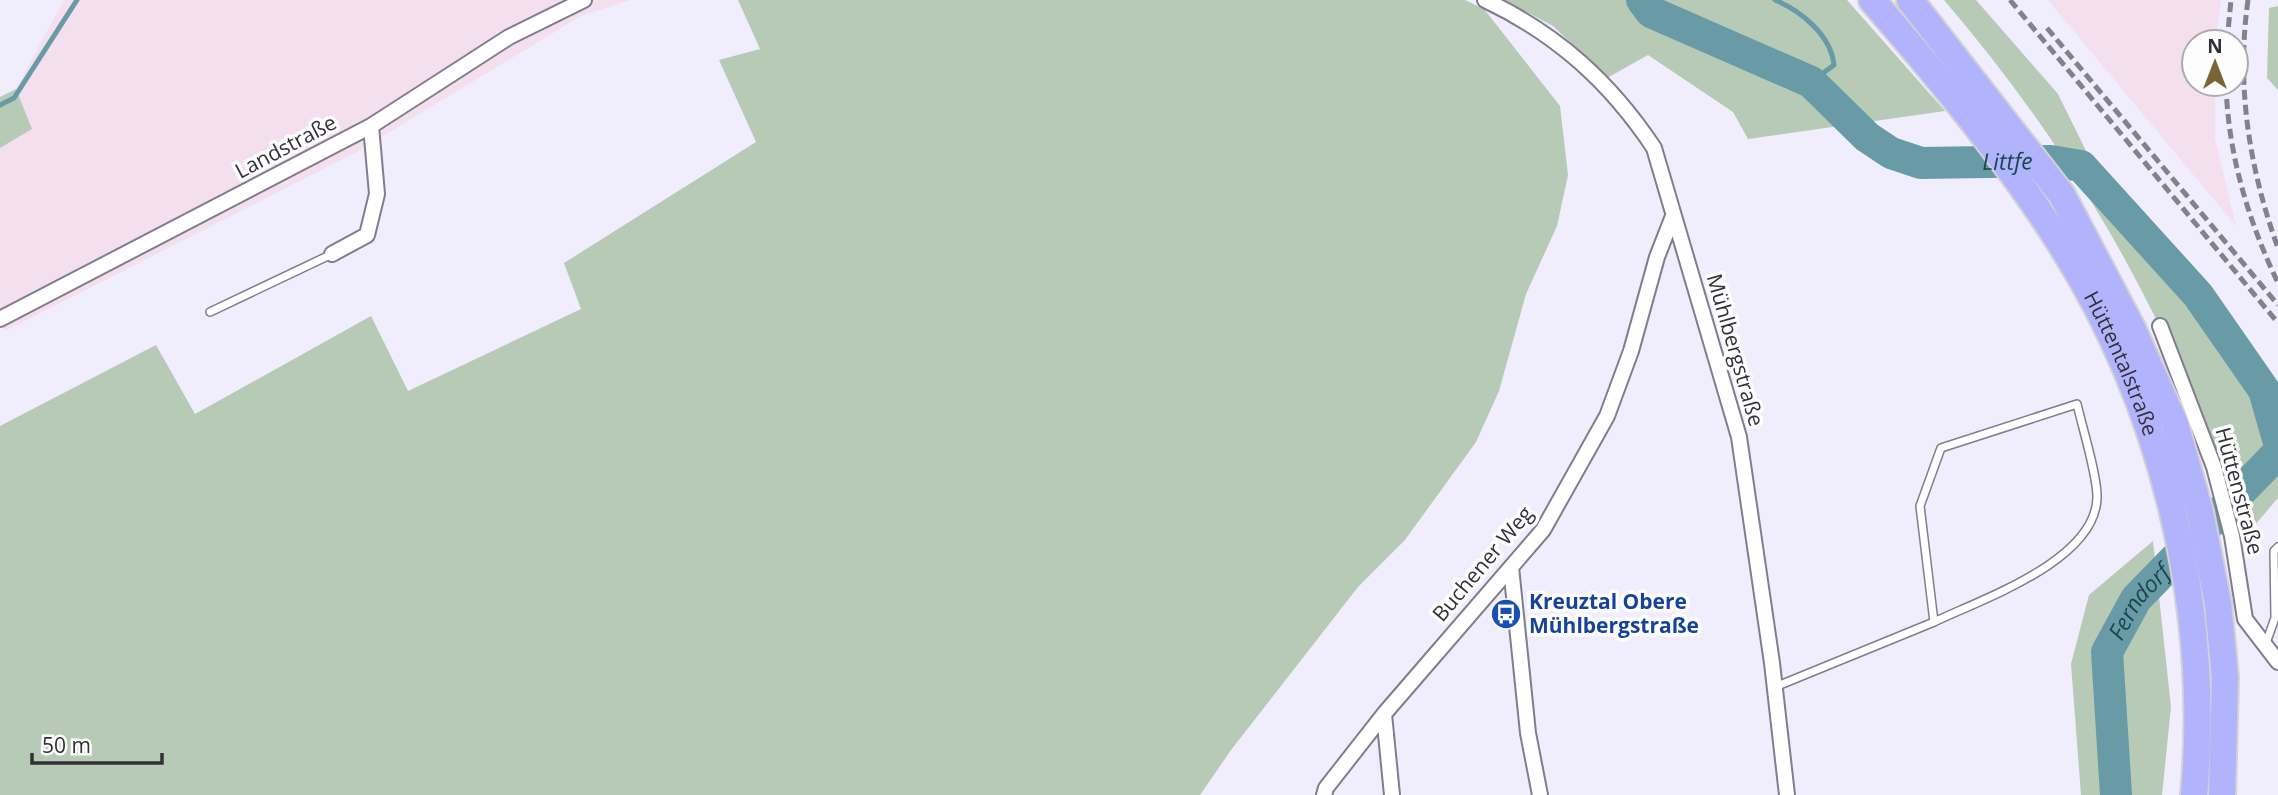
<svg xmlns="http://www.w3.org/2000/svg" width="2278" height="795" font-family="'Open Sans',sans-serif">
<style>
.commercial{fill:#f3dfee}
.green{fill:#b7cab6}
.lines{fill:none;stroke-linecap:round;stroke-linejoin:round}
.stream{stroke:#699ba7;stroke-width:5}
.river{stroke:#699ba7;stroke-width:32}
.lane-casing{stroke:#817d8e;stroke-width:10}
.street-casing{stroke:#817d8e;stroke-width:18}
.highway-casing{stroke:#d2d1d3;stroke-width:30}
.lane{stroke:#fff;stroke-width:7}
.street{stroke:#fff;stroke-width:14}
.highway{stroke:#b1b3fc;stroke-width:26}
.rail{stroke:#83818b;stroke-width:5;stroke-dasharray:10 5;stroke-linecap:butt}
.labels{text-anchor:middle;stroke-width:7;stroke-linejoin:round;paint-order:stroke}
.street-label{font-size:21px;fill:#323037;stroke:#fdfdfd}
.transit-label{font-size:21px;font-weight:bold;fill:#164399;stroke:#fdfdfd;text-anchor:start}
.water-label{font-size:23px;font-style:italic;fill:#1a4751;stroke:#fdfdfd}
</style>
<rect width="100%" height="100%" fill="#f0edfc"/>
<path class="commercial" d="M 64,0 L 630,0 L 581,16 L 353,154 L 5,331 L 0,313 L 0,148 L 32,129 L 16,89 Z
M 2048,0 L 2221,0 L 2215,42 L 2194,42 L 2194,84 L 2215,84 L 2215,139 L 2236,226 Z"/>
<path class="green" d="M 738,0 L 1465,0 L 1484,9 L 1560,106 L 1568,175 L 1557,226 L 1526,294 L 1499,391 L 1476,442 L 1405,540 L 1358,587 L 1231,750 L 1200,795 L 0,795 L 0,426 L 156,345 L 195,414 L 371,316 L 408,391 L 581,309 L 564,263 L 756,142 L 719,60 L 760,49 Z
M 1504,0 L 1847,0 L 1945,111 L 1748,139 L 1733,112 L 1648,55 L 1607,78 L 1553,26 Z
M 1944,0 L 1976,0 L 2058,94 L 2093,165 L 2234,326 L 2274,396 L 2278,413 L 2278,498 L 2242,540 C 2184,340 2079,157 1944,0 Z
M 2278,6 L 2278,90 L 2267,78 L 2269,8 Z
M 16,89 L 32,129 L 0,148 L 0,97 Z
M 2153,541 L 2171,707 L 2162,795 L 2081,795 L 2071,664 L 2089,595 Z"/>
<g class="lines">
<path class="stream" d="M 1775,0 C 1801,11 1831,35 1834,65 L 1811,82
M 0,105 L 14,98 L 77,0"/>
<g class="river">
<path id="s1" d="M 1642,0 L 1651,12 L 1811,82 L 1867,137 L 1891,153 L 1921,163 L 2051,161 L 2081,166 L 2198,295 L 2264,390 L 2278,439"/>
<path id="s2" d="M 2116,795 L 2107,652 L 2136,599 L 2278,453"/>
</g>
<g class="lane-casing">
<path id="lane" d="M 210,312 L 332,254
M 2266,643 L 2275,618 L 2274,551 L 2278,547
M 1775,687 L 1934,622 L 1920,506 L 1941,448 L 2077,404 C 2082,426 2098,478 2097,498 C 2095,561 1982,599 1934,622"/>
</g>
<g class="street-casing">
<path id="street" d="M 1485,0 C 1557,34 1610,82 1654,148 L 1739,437 L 1772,663 L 1787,795
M 332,254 L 367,235 L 377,194 L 371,126
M 0,319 L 371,126 L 509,37 L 584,0
M 2160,326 L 2214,467 L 2232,536 L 2245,619 L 2278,662
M 1511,567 L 1528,733 L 1540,795
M 1384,714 L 1392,795
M 1324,795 L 1326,788 L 1384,714 L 1543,530 L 1607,416 L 1631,351 L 1657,257 L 1673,216"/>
</g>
<g class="highway-casing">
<g id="highway">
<path id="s3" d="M 1872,0 C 1939,78 2005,156 2060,243 C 2163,405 2211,605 2194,795"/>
<path d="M 1910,0 L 2062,195 L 2132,328 L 2175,424 L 2200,512 L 2218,604 L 2225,677 L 2222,795"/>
</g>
</g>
<use href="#lane" class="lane"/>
<use href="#street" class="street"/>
<use href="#highway" class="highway"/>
<path class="rail" d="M 2010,0 L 2278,323
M 2248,0 C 2236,85 2249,168 2278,248
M 2047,28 L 2278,305
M 2227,42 L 2231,0
M 2226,84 C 2228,154 2248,220 2278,283"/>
</g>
<defs>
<g id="bus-disc" transform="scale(1.575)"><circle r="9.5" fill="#1a4fb4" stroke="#fdfdfd"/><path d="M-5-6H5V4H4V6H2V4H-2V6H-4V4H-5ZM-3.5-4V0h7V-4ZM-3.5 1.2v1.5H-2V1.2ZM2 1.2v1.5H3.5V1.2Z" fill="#fff"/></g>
</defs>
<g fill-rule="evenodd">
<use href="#bus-disc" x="1506" y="614"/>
</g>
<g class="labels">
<g class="street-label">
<text transform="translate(286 147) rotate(-28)" y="7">Landstraße</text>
<text transform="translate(1735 350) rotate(74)" y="7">Mühlbergstraße</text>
<text dy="7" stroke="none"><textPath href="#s3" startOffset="443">Hüttentalstraße</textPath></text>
<text transform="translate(2239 491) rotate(75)" y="7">Hüttenstraße</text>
<text transform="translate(1483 564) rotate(-50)" y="7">Buchener Weg</text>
</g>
<g class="transit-label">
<text x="1529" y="609">Kreuztal Obere<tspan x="1529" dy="24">Mühlbergstraße</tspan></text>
</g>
<g class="water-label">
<text dy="8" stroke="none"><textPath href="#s1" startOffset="415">Littfe</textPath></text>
<text dy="8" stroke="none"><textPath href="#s2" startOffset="203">Ferndorf</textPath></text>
</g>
</g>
<g transform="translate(2215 63)"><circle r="33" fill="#fdfdfd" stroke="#acabae" stroke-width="2"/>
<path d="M0-5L12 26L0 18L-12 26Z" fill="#7a6434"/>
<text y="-10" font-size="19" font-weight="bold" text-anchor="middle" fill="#323037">N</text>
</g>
<path d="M32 753v10h130v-10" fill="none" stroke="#323037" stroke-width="3.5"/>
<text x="42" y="753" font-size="21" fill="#323037" stroke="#fdfdfd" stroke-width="5" paint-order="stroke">50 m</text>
</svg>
